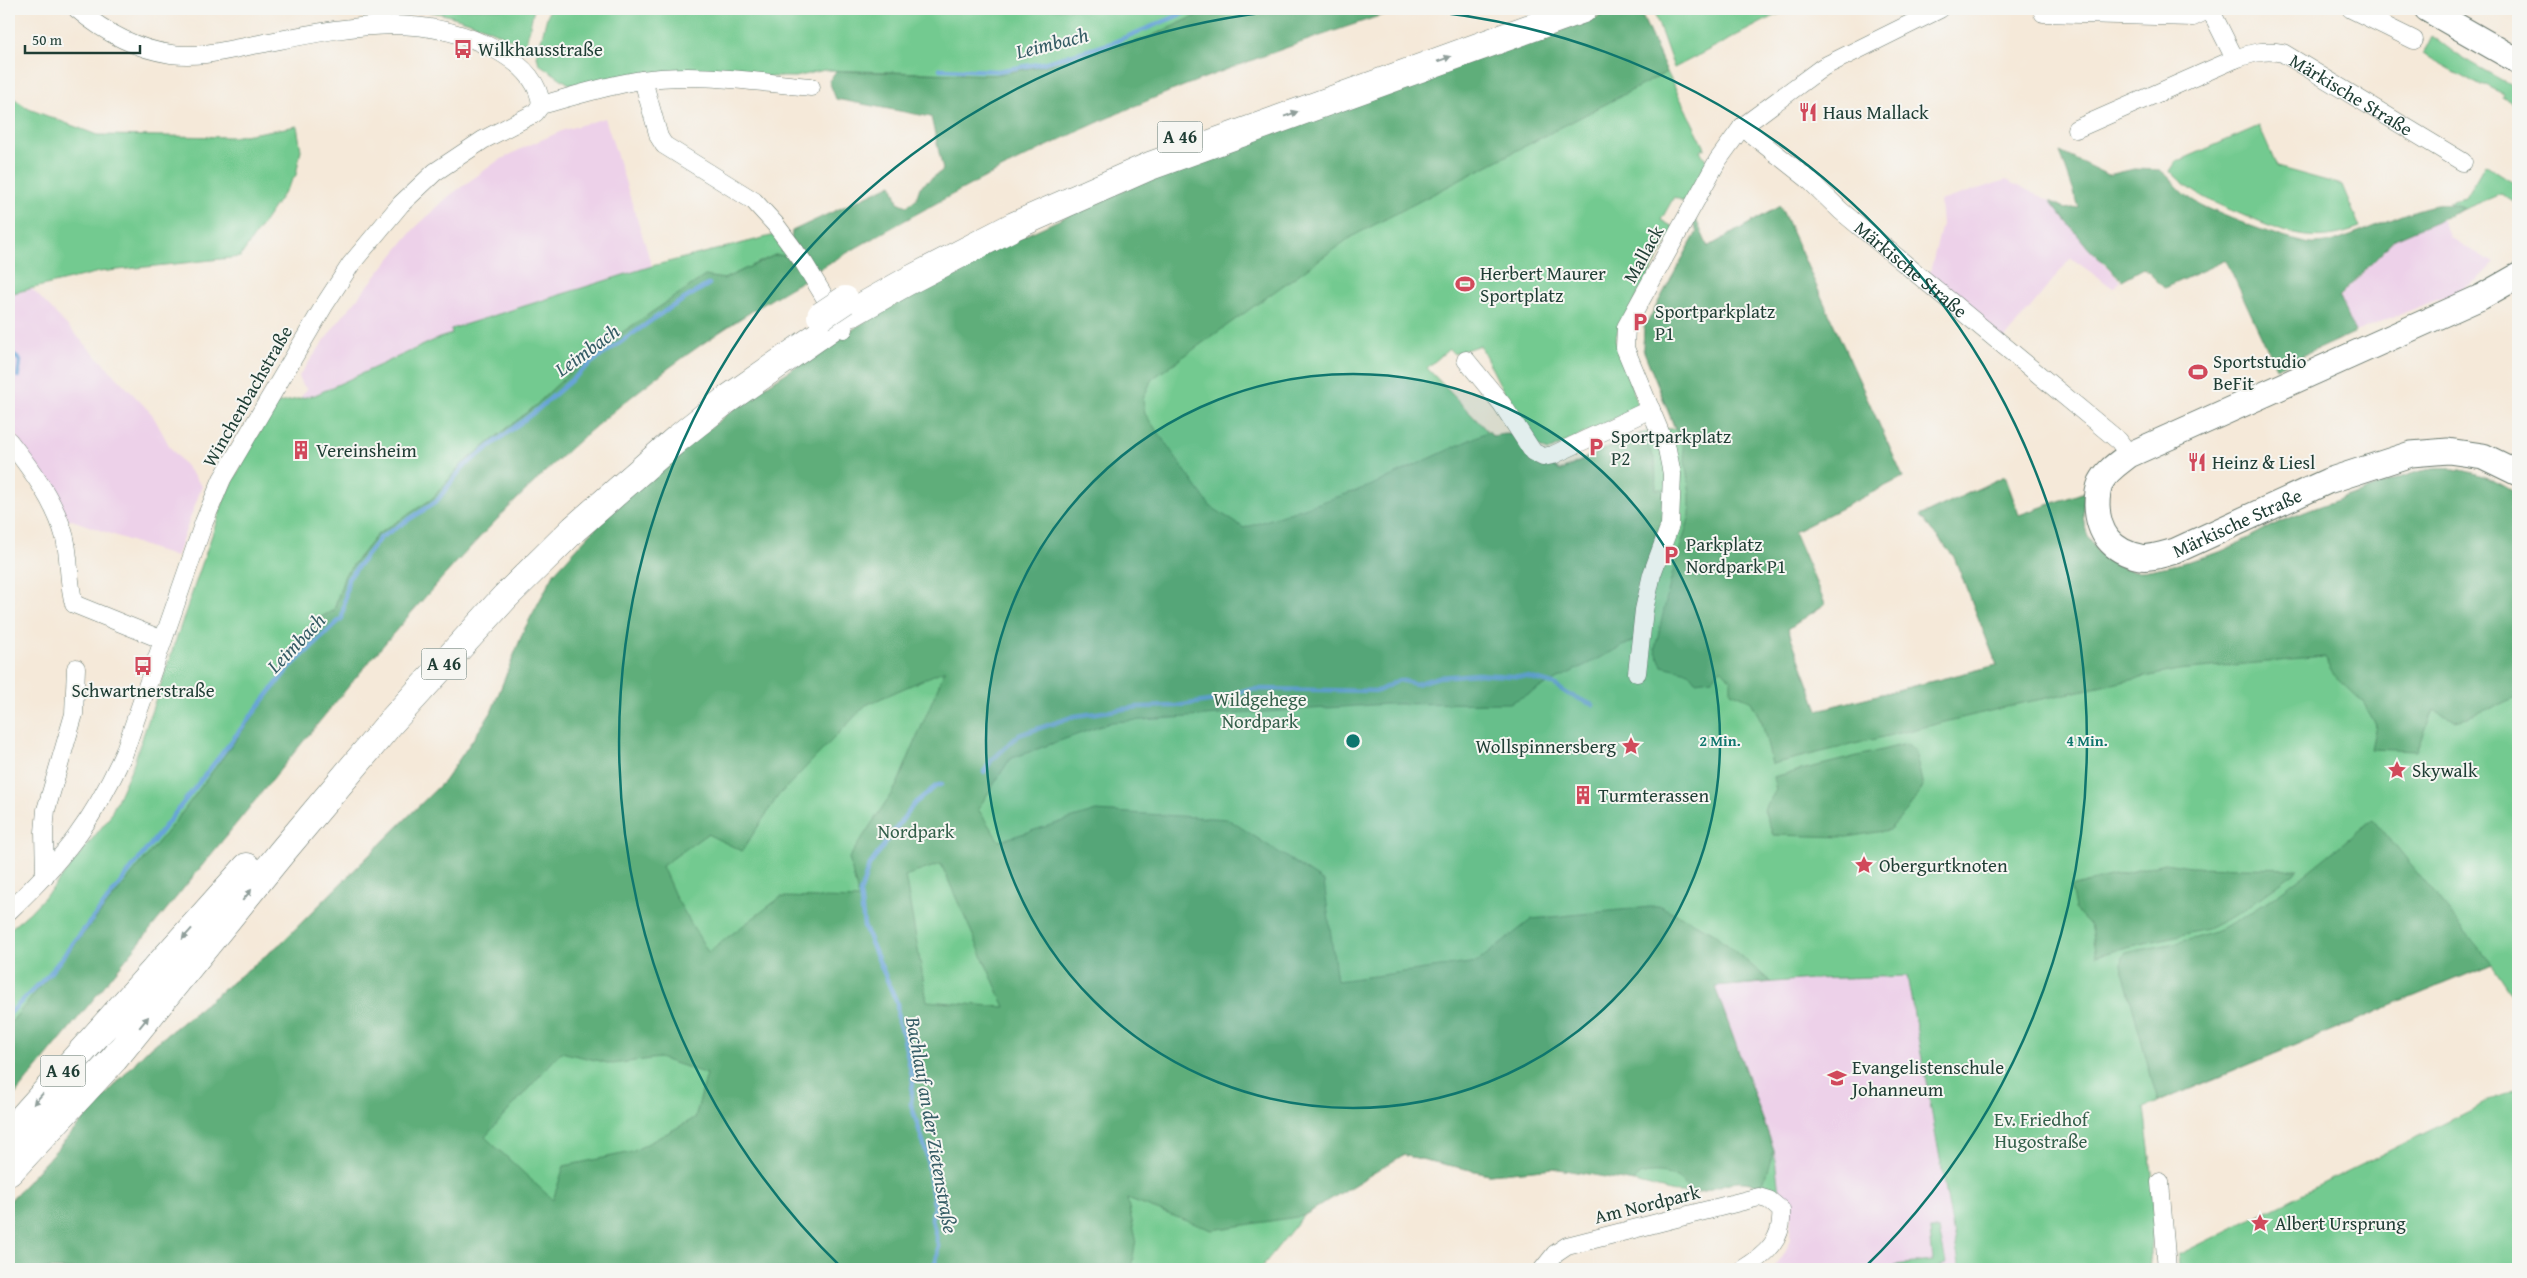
<svg xmlns="http://www.w3.org/2000/svg" width="2527" height="1278" font-family="'Gentium Book Plus',serif">
<style>
.built{fill:#edd1e9}
.green{fill:#73ca90;stroke:#498462}
.forest{fill:#5eae7a;stroke:#3e7657;fill-rule:evenodd}
.lines{fill:none;stroke-linecap:round;stroke-linejoin:round}
.stream{stroke:#68a4d8;stroke-width:4.5}
.street-casing{stroke:#6a796e;stroke-width:19}
.secondary-casing{stroke:#6a796e;stroke-width:27}
.highway-casing{stroke:#6a796e;stroke-width:29}
.street{stroke:#fff;stroke-width:18}
.secondary{stroke:#fff;stroke-width:25}
.highway{stroke:#fff;stroke-width:28}
.highway-bridge-casing{stroke:#6a796e;stroke-width:29;stroke-linecap:butt}
.highway-bridge{stroke:#fff;stroke-width:28}
.oneway{fill:#8f9e9a}
.ring{fill:none;stroke:#0f766e;stroke-width:2.5}
.labels{text-anchor:middle;stroke-width:4;stroke-linejoin:round;paint-order:stroke}
.shield{fill:#f6f6f2;stroke:#60746d;stroke-width:1}
.shield-label{font-size:18px;font-weight:bold;fill:#1f3d34}
.poi-label{font-size:19px;fill:#1f3d34;stroke:#f6f6f2;text-anchor:start}
.street-label{font-size:19px;fill:#1f3d34;stroke:#f6f6f2}
.park-label{font-size:19px;fill:#34604b;stroke:#f6f6f2}
.water-label{font-size:20px;font-style:italic;fill:#355c65;stroke:#f6f6f2}
.centre{fill:#0f766e;stroke:#f6f6f2;stroke-width:2.5}
.ring-label{font-size:15px;text-anchor:middle;font-weight:bold;fill:#0f766e;stroke:#f6f6f2;stroke-width:4;stroke-linejoin:round;paint-order:stroke}
</style>
<rect width="100%" height="100%" fill="#f6f6f2"/>
<filter id="ink" filterUnits="userSpaceOnUse"><feTurbulence type="fractalNoise" baseFrequency=".02" numOctaves="2"/><feDisplacementMap in="SourceGraphic" scale="10" xChannelSelector="R" yChannelSelector="G"/><feConvolveMatrix kernelMatrix="1 2 1 2 8 2 1 2 1" color-interpolation-filters="sRGB"/></filter>
<filter id="wash" filterUnits="userSpaceOnUse"><feTurbulence type="fractalNoise" baseFrequency=".0096" numOctaves="4" result="noise"/><feDisplacementMap in="SourceGraphic" scale="20" xChannelSelector="R" yChannelSelector="G"/><feGaussianBlur stdDeviation="1.12" result="paint"/><feColorMatrix in="noise" values="0 0 0 0 0 0 0 0 0 0 0 0 0 0 0 0 0 1.4 0 .05"/><feComposite in="paint" operator="in"/></filter>
<g filter="url(#wash)">
<rect width="100%" height="100%" fill="#f5e9d9"/>
<path class="built" d="M 605,118 L 652,266 L 452,329 L 453,334 L 439,338 L 315,395 L 300,398 L 307,389 L 302,384 L 299,376 L 335,326 L 414,229 L 449,196 L 496,162 L 525,147 L 564,130 Z
M 2006,180 L 2050,201 L 2089,249 L 2121,281 L 2113,288 L 2071,258 L 2003,341 L 1928,280 L 1942,224 L 1940,201 Z
M 2442,219 L 2451,238 L 2494,263 L 2477,280 L 2452,294 L 2355,332 L 2339,298 L 2395,239 Z
M 32,289 L 152,414 L 170,447 L 202,486 L 176,557 L 69,519 L 9,425 L 9,294 Z
M 1907,976 L 1960,1269 L 1773,1269 L 1786,1251 L 1790,1239 L 1791,1214 L 1786,1197 L 1779,1192 L 1774,1150 L 1715,987 L 1811,979 Z"/>
<path class="green" d="M 408,9 L 534,9 L 525,47 C 488,27 450,12 408,9 Z
M 549,9 L 1211,9 L 1145,39 L 1053,64 L 994,75 L 824,70 L 796,77 L 623,76 L 576,85 L 569,84 L 539,64 L 537,56 Z
M 1639,9 L 1667,72 L 1705,148 L 1700,151 L 1711,167 L 1689,204 L 1674,197 L 1661,220 L 1675,228 L 1618,331 L 1615,340 L 1639,407 L 1548,451 L 1529,442 L 1480,345 L 1454,354 L 1449,349 L 1427,368 L 1492,436 L 1510,434 L 1560,471 C 1593,455 1639,426 1675,429 L 1643,349 L 1644,328 L 1697,232 L 1691,220 L 1708,247 L 1780,206 L 1903,477 L 1794,532 L 1825,604 L 1788,629 L 1818,710 L 1997,665 L 1954,557 L 1920,516 L 2005,476 L 2019,515 L 2085,492 C 2079,521 2086,547 2113,563 C 2121,567 2132,572 2141,571 C 2156,570 2209,557 2222,551 C 2240,544 2256,533 2273,525 C 2308,510 2343,498 2379,486 C 2393,481 2408,474 2422,471 C 2455,463 2492,476 2518,495 L 2518,1003 L 2492,964 L 2144,1108 L 2152,1173 L 2154,1224 L 2149,1269 L 1960,1269 L 1907,976 L 1811,979 L 1715,987 L 1774,1150 L 1779,1192 L 1746,1181 L 1733,1181 L 1696,1193 L 1678,1193 L 1619,1178 L 1553,1168 L 1489,1174 L 1403,1155 L 1303,1216 L 1260,1269 L 9,1269 L 9,1202 L 144,1053 L 280,944 L 445,780 L 491,713 L 524,630 L 555,572 L 864,322 Z
M 1653,9 L 1794,9 L 1774,16 L 1674,68 Z
M 2432,36 L 2462,58 L 2518,89 L 2518,106 L 2502,97 L 2503,94 L 2486,85 L 2481,86 L 2423,54 Z
M 9,95 L 29,109 L 97,135 L 232,137 L 297,126 L 301,150 L 296,175 L 240,257 L 99,272 L 9,294 Z
M 2259,126 L 2277,167 L 2342,185 L 2360,228 C 2311,246 2284,233 2238,213 C 2209,201 2193,194 2170,171 L 2176,162 Z
M 2485,164 L 2518,185 L 2518,205 L 2501,194 L 2464,209 L 2448,202 L 2465,198 Z
M 775,235 L 790,256 L 775,255 L 724,279 L 705,277 L 586,357 L 534,407 L 461,465 L 432,499 L 377,535 L 345,575 L 334,610 L 314,621 L 286,672 L 179,817 L 9,1025 L 9,930 L 29,913 L 53,888 L 109,818 L 133,765 L 224,500 L 245,458 L 275,404 L 315,395 L 439,338 L 452,334 L 451,329 L 652,266 Z
M 2518,1087 L 2518,1269 L 2179,1269 L 2178,1255 Z
M 1930,1230 L 1939,1230 L 1946,1263 L 1936,1269 L 1895,1269 L 1895,1265 L 1933,1261 Z"/>
<path class="forest" d="M 1211,9 L 1401,9 C 1326,33 1250,60 1176,89 C 1051,139 931,204 814,272 L 791,239 L 792,231 L 892,184 L 898,202 L 907,206 L 916,199 L 920,187 L 943,170 L 931,117 L 836,99 L 829,81 L 836,71 L 994,75 L 1053,64 L 1145,39 Z
M 1621,9 L 1639,9 L 1667,72 L 1351,237 L 1152,379 L 1143,399 L 1145,414 L 1210,506 L 1244,528 L 1370,486 L 1489,431 L 1492,436 C 1498,435 1506,433 1512,435 C 1528,439 1544,462 1560,471 L 1641,433 L 1655,460 L 1656,489 L 1667,489 L 1673,494 L 1639,638 L 1510,703 L 1387,704 L 1112,722 L 1010,759 L 978,809 L 999,841 L 1096,811 L 1228,819 L 1324,882 L 1337,981 L 1477,962 L 1532,919 L 1660,906 L 1711,931 L 1771,982 L 1715,987 L 1774,1150 L 1762,1186 C 1727,1174 1720,1192 1689,1193 C 1682,1173 1657,1170 1639,1175 L 1634,1182 L 1553,1168 L 1489,1174 L 1403,1155 L 1303,1216 L 1212,1230 L 1127,1199 L 1136,1239 L 1131,1269 L 9,1269 L 9,1202 L 144,1053 L 280,944 L 445,780 L 491,713 L 524,630 L 555,572 L 622,499 L 746,399 L 864,322 L 980,256 L 1176,166 L 1333,109 ZM 945,670 L 897,785 L 849,858 L 859,899 L 781,897 L 708,952 L 676,898 L 662,866 L 707,834 L 742,851 L 778,796 L 866,705 ZM 941,864 L 1005,1007 L 1004,1007 L 927,1001 L 905,876 ZM 561,1052 L 612,1064 L 659,1058 L 707,1074 L 695,1118 L 632,1152 L 564,1166 L 553,1200 L 485,1137 Z
M 2060,152 L 2108,175 L 2134,169 L 2160,170 C 2172,178 2179,191 2191,199 C 2209,212 2290,242 2312,244 C 2354,246 2434,187 2464,209 L 2395,239 L 2339,297 L 2355,332 L 2276,368 L 2226,260 L 2164,288 L 2144,268 L 2122,280 L 2089,249 L 2050,201 L 2066,209 L 2079,207 Z
M 1780,206 L 1903,477 L 1794,532 L 1825,604 L 1788,629 L 1818,710 L 1997,665 L 1954,557 L 1920,516 L 2005,476 L 2019,515 L 2085,492 C 2079,521 2086,547 2113,563 C 2121,567 2132,572 2141,571 C 2156,570 2209,557 2222,551 C 2240,544 2256,533 2273,525 C 2308,510 2343,498 2379,486 C 2393,481 2408,474 2422,471 C 2455,463 2492,476 2518,495 L 2518,697 L 2468,717 L 2454,720 L 2433,710 L 2417,751 L 2371,749 L 2376,725 L 2363,702 L 2334,675 L 2324,657 L 2178,670 L 2023,703 L 1772,764 L 1762,722 L 1750,700 L 1731,692 L 1731,680 L 1721,669 L 1712,679 L 1695,681 L 1688,672 L 1662,666 L 1655,649 L 1672,575 L 1690,515 L 1690,494 L 1683,447 L 1643,349 L 1644,328 L 1697,232 L 1691,220 L 1694,215 L 1708,247 Z
M 775,255 L 790,256 L 806,279 C 712,332 624,397 546,471 C 449,563 364,667 280,770 C 190,880 100,992 9,1102 L 9,1025 L 179,817 L 286,672 L 314,621 L 334,610 L 345,575 L 377,535 L 432,499 L 461,465 L 534,407 L 586,357 L 705,276 L 724,279 Z
M 1906,744 L 1915,750 L 1923,787 L 1907,811 L 1889,830 L 1847,837 L 1773,835 L 1764,810 L 1776,790 L 1773,777 Z
M 2373,819 L 2492,964 L 2158,1102 L 2121,964 L 2122,957 L 2126,953 C 2157,946 2190,942 2219,930 C 2270,907 2328,854 2373,819 Z
M 2165,863 L 2190,867 L 2299,869 L 2239,913 L 2207,929 L 2127,947 L 2096,956 L 2090,925 L 2075,909 L 2071,887 Z"/>
<g class="lines">
<path class="stream" d="M 940,69 L 998,71 L 1043,63 L 1109,44 L 1194,9
M 9,344 L 11,352 L 20,361 L 18,376
M 984,772 L 991,761 L 1019,735 L 1075,716 L 1138,707 L 1176,706 L 1215,700 L 1246,690 L 1257,689 L 1378,691 L 1399,680 L 1416,684 L 1439,677 L 1477,674 L 1528,677 L 1553,684 L 1568,694 L 1593,705
M 9,1014 L 50,973 L 288,669 L 342,618 L 348,579 L 380,538 L 436,502 L 463,467 L 537,410 L 591,363 L 665,311 L 709,284
M 933,1269 L 937,1257 L 938,1245 L 932,1219 L 934,1204 L 926,1151 L 911,1104 L 913,1081 L 903,1035 L 898,1022 L 897,1003 L 864,926 L 860,893 L 869,866 L 905,816 L 915,803 L 936,786 L 942,784"/>
</g>
</g>
<g filter="url(#ink)">
<g class="lines">
<g class="street-casing">
<g id="street">
<path d="M 77,9 C 103,31 136,49 171,54 C 200,58 227,50 254,45 C 339,29 417,7 498,51 C 519,63 539,80 541,105"/>
<path id="s1" d="M 2210,9 L 2235,59 C 2252,53 2265,49 2283,53 L 2463,162"/>
<path d="M 2351,9 L 2414,40"/>
<path d="M 2043,13 L 2193,17 L 2210,9"/>
<path d="M 643,80 L 659,137 L 664,145 L 754,201 L 775,224 L 804,263 L 844,329"/>
<path id="s2" d="M 1742,127 L 1808,179 L 1841,211 L 2119,441 L 2129,455"/>
<path d="M 2076,129 L 2235,59"/>
<path d="M 1466,360 L 1502,404 L 1533,452 L 1543,457 L 1553,455 L 1651,409"/>
<path d="M 9,441 C 31,469 56,503 65,538 C 70,560 68,583 74,604 L 163,640"/>
<path d="M 1637,673 L 1644,610 L 1652,574 L 1670,525 L 1672,474 L 1667,449 L 1625,348 L 1626,327 L 1718,160 L 1742,127 L 1823,67 L 1940,9"/>
<path d="M 45,876 L 44,832 L 46,810 L 74,714 L 76,668"/>
<path d="M 9,911 C 62,861 94,820 124,753 L 204,522 L 222,479 L 325,304 L 351,264 L 401,204 L 435,172 L 483,140 L 535,113 L 541,105 C 574,96 608,85 642,80 C 697,72 755,82 811,87"/>
<path d="M 2160,1182 L 2167,1269"/>
<path d="M 1543,1269 L 1555,1254 L 1567,1246 L 1759,1197 L 1769,1200 L 1781,1210 C 1784,1239 1766,1255 1743,1269"/>
</g>
</g>
<g class="secondary-casing">
<g id="secondary">
<path d="M 2427,9 L 2518,61"/>
<path id="s3" d="M 2518,276 L 2481,297 L 2129,455 C 2119,463 2107,470 2101,482 C 2098,489 2097,497 2097,505 C 2098,533 2111,551 2140,557 C 2151,559 2164,554 2175,551 L 2328,481 L 2411,454 L 2448,451 L 2483,456 L 2518,473"/>
</g>
</g>
<g class="highway-casing">
<path id="highway" d="M 853,312 L 906,282 L 1014,226 L 1150,166 L 1583,9
M 9,1133 L 247,867
M 9,1172 L 114,1059 L 282,852 L 391,722 L 505,597 L 574,529 L 677,439 L 725,401 L 831,327"/>
</g>
<use href="#street" class="street"/>
<use href="#secondary" class="secondary"/>
<use href="#highway" class="highway"/>
<g class="highway-bridge-casing">
<path id="highway-bridge" d="M 821,316 L 845,300"/>
</g>
<use href="#highway-bridge" class="highway-bridge"/>
</g>
<defs><path id="oneway-solid" d="M-6-.8H1V-3.2L6.5 0L1 3.2V.8H-6Z" transform="scale(1.25)"/></defs>
<g class="oneway">
<use href="#oneway-solid" transform="translate(1444 59) rotate(-20)"/>
<use href="#oneway-solid" transform="translate(1291 114) rotate(-20)"/>
<use href="#oneway-solid" transform="translate(247 895) rotate(-51)"/>
<use href="#oneway-solid" transform="translate(187 934) rotate(132)"/>
<use href="#oneway-solid" transform="translate(144 1022) rotate(-51)"/>
<use href="#oneway-solid" transform="translate(38 1099) rotate(131)"/>
</g>
</g>
<circle cx="1353" cy="741" r="367" fill="#0f766e" fill-opacity=".12"/>
<g class="ring">
<circle cx="1353" cy="741" r="367"/>
<path d="M843 1269A734 734 0 0 1 1302 9M1404 9A734 734 0 0 1 1863 1269"/>
</g>
<defs>
<g id="bus-bare" transform="scale(1.5)"><path d="M-5-6H5V4H4V6H2V4H-2V6H-4V4H-5ZM-3.5-4V0h7V-4ZM-3.5 1.2v1.5H-2V1.2ZM2 1.2v1.5H3.5V1.2Z" fill="#d1495b" stroke="#f6f6f2" stroke-width="2.5" paint-order="stroke"/></g>
<g id="restaurant-bare" transform="scale(1.5)"><path d="M-5-6h1v4h1v-4h1v4h1v-4h1v5L-1.5 .5V6h-2V.5L-5-1ZM5-6V6H3V1.5H1.5Q1.5-4 5-6Z" fill="#d1495b" stroke="#f6f6f2" stroke-width="2.5" paint-order="stroke"/></g>
<g id="stadium-bare" transform="scale(1.5)"><path d="M0-5a6.5 5 0 1 0 0 10a6.5 5 0 1 0 0-10ZM-3.5-1.8h7v3.6h-7Z" fill="#d1495b" stroke="#f6f6f2" stroke-width="2.5" paint-order="stroke"/></g>
<g id="parking-bare" transform="scale(1.5)"><path d="M-3.5-5.5H1a3.5 3.5 0 0 1 0 7H-1V5.5H-3.5ZM-1-3.4V-.6H.8a1.4 1.4 0 0 0 0-2.8Z" fill="#d1495b" stroke="#f6f6f2" stroke-width="2.5" paint-order="stroke"/></g>
<g id="building-bare" transform="scale(1.5)"><path d="M-4-6H4V6H1V3H-1V6H-4ZM-2.5-4.3h1.7v1.8h-1.7ZM.8-4.3h1.7v1.8H.8ZM-2.5-1h1.7V.8h-1.7ZM.8-1h1.7V.8H.8Z" fill="#d1495b" stroke="#f6f6f2" stroke-width="2.5" paint-order="stroke"/></g>
<g id="sight-bare" transform="scale(1.5)"><path d="M0-6L1.8-2.2L6-1.7L2.9 1.2L3.7 5.4L0 3.3L-3.7 5.4L-2.9 1.2L-6-1.7L-1.8-2.2Z" fill="#d1495b" stroke="#f6f6f2" stroke-width="2.5" paint-order="stroke"/></g>
<g id="university-bare" transform="scale(1.5)"><path d="M0-5L7-2L0 1L-7-2ZM-4 1L0 2.5L4 1V4Q0 6-4 4Z" fill="#d1495b" stroke="#f6f6f2" stroke-width="2.5" paint-order="stroke"/></g>
</defs>
<g fill-rule="evenodd">
<use href="#bus-bare" x="463" y="49"/>
<use href="#restaurant-bare" x="1808" y="112"/>
<use href="#stadium-bare" x="1465" y="284"/>
<use href="#parking-bare" x="1640" y="322"/>
<use href="#stadium-bare" x="2198" y="372"/>
<use href="#parking-bare" x="1596" y="447"/>
<use href="#building-bare" x="301" y="450"/>
<use href="#restaurant-bare" x="2197" y="462"/>
<use href="#parking-bare" x="1671" y="555"/>
<use href="#bus-bare" x="143" y="666"/>
<use href="#sight-bare" x="1631" y="746"/>
<use href="#sight-bare" x="2397" y="770"/>
<use href="#building-bare" x="1583" y="795"/>
<use href="#sight-bare" x="1864" y="865"/>
<use href="#university-bare" x="1837" y="1078"/>
<use href="#sight-bare" x="2260" y="1223"/>
</g>
<g class="labels">
<g class="shield">
<rect x="1157.5" y="121.5" width="45" height="31" rx="4"/>
<rect x="421.5" y="648.5" width="45" height="31" rx="4"/>
<rect x="40.5" y="1055.5" width="45" height="31" rx="4"/>
</g>
<g class="shield-label">
<text x="1180" y="143">A 46</text>
<text x="444" y="670">A 46</text>
<text x="63" y="1077">A 46</text>
</g>
<g class="poi-label">
<text x="478" y="56">Wilkhausstraße</text>
<text x="1823" y="119">Haus Mallack</text>
<text x="1480" y="280">Herbert Maurer<tspan x="1480" dy="22">Sportplatz</tspan></text>
<text x="1655" y="318">Sportparkplatz<tspan x="1655" dy="22">P1</tspan></text>
<text x="2213" y="368">Sportstudio<tspan x="2213" dy="22">BeFit</tspan></text>
<text x="1611" y="443">Sportparkplatz<tspan x="1611" dy="22">P2</tspan></text>
<text x="316" y="457">Vereinsheim</text>
<text x="2212" y="469">Heinz &amp; Liesl</text>
<text x="1686" y="551">Parkplatz<tspan x="1686" dy="22">Nordpark P1</tspan></text>
<text x="143" y="697" text-anchor="middle">Schwartnerstraße</text>
<text x="1616" y="753" text-anchor="end">Wollspinnersberg</text>
<text x="2412" y="777">Skywalk</text>
<text x="1598" y="802">Turmterassen</text>
<text x="1879" y="872">Obergurtknoten</text>
<text x="1852" y="1074">Evangelistenschule<tspan x="1852" dy="22">Johanneum</tspan></text>
<text x="2275" y="1230">Albert Ursprung</text>
</g>
<g class="street-label">
<text dy="7" stroke="none"><textPath href="#s1" startOffset="185">Märkische Straße</textPath></text>
<text transform="translate(1643 254) rotate(-61)" y="7">Mallack</text>
<text dy="7" stroke="none"><textPath href="#s2" startOffset="221">Märkische Straße</textPath></text>
<text transform="translate(247 396) rotate(-60)" y="7">Winchenbachstraße</text>
<text dy="7" stroke="none"><textPath href="#s3" startOffset="669">Märkische Straße</textPath></text>
<text transform="translate(1647 1204) rotate(-14)" y="7">Am Nordpark</text>
</g>
<g class="park-label">
<text x="1260" y="706">Wildgehege<tspan x="1260" dy="22">Nordpark</tspan></text>
<text x="916" y="838">Nordpark</text>
<text x="2041" y="1126">Ev. Friedhof<tspan x="2041" dy="22">Hugostraße</tspan></text>
</g>
<g class="water-label">
<text transform="translate(1052 43) rotate(-14)" y="7">Leimbach</text>
<text transform="translate(587 350) rotate(-36)" y="7">Leimbach</text>
<text transform="translate(296 643) rotate(-46)" y="7">Leimbach</text>
<text transform="translate(932 1125) rotate(80)" y="7">Bachlauf an der Zietenstraße</text>
</g>
</g>
<circle cx="1353" cy="741" r="8" class="centre"/>
<g class="ring-label">
<text x="1720" y="746">2 Min.</text>
<text x="2087" y="746">4 Min.</text>
</g>
<rect width="2527" height="1278" fill="none" stroke="#f6f6f2" stroke-width="30"/>
<path d="M25 45v8h115v-8" fill="none" stroke="#1f3d34" stroke-width="2.5"/>
<text x="32" y="45" font-size="15" fill="#1f3d34" stroke="#f6f6f2" stroke-width="4" paint-order="stroke">50 m</text>
</svg>
